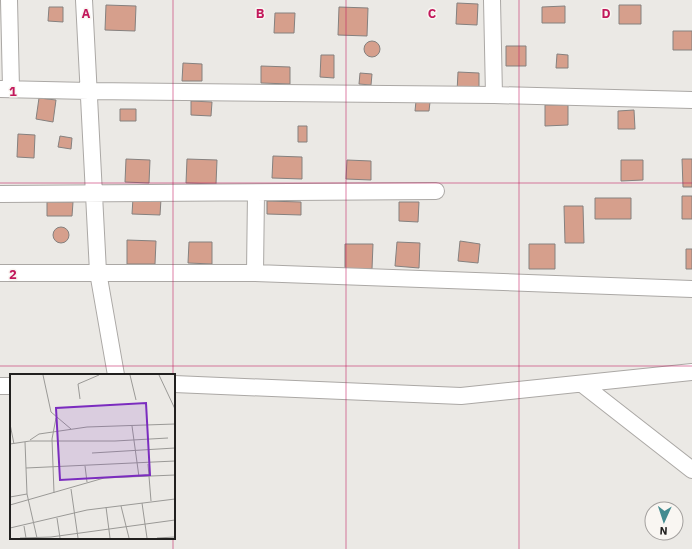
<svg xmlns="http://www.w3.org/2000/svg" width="692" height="549" font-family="'IBM Plex Sans',sans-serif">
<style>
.building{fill:#d69f8c;stroke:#85817f}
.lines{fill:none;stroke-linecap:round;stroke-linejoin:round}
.minor-casing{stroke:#aba8a5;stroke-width:18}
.minor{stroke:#fff;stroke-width:16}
.grid{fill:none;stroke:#c2185b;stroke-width:1;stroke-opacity:0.55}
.inset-road{fill:none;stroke:#9a9996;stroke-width:1}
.view{fill:#7b2cbf;fill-opacity:0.15;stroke:#7b2cbf;stroke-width:2}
.inset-edge{fill:none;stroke:#21201f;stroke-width:2}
.grid-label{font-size:13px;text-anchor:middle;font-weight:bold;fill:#c2185b;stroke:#f9f6f2;stroke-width:3;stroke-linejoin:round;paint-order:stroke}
</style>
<rect width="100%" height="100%" fill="#ebe9e5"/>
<path class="building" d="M 457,3 L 478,4 L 477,25 L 456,24 Z
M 106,5 L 136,6 L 135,31 L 105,30 Z
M 619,5 L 641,5 L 641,24 L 619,24 Z
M 565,6 L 565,23 L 542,23 L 542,7 Z
M 49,7 L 63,7 L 63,22 L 48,21 Z
M 339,7 L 368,8 L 367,36 L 338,35 Z
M 275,13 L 295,13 L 294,33 L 274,33 Z
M 673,31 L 692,31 L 692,50 L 673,50 Z
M364 49a8 8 0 1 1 16 0a8 8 0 1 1-16 0Z
M 506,46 L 526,46 L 526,66 L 506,66 Z
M 557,54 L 568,55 L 568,68 L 556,68 Z
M 321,55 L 334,55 L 334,78 L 320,77 Z
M 183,63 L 202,64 L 202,81 L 182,81 Z
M 261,66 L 290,67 L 290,84 L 261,83 Z
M 458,72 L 479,73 L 479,93 L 457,92 Z
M 360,73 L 372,74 L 371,85 L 359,84 Z
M 39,98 L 56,100 L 53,122 L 36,119 Z
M 191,101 L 212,102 L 211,116 L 191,115 Z
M 416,101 L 430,102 L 429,111 L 415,111 Z
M 545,105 L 568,105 L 568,125 L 545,126 Z
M 120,109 L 136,109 L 136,121 L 120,121 Z
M 634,110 L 635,129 L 618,129 L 618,111 Z
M 298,126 L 307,126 L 307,142 L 298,142 Z
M 18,134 L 35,135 L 34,158 L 17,157 Z
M 60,136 L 72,138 L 71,149 L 58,147 Z
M 273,156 L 302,157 L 302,179 L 272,178 Z
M 126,159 L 150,160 L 149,183 L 125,182 Z
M 187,159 L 217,160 L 216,184 L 186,183 Z
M 682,159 L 692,159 L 692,187 L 683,187 Z
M 347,160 L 371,161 L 371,180 L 346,179 Z
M 621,160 L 643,160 L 643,180 L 621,181 Z
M 682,196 L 692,196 L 692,219 L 682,219 Z
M 133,198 L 161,199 L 160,215 L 132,214 Z
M 595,198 L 631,198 L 631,219 L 595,219 Z
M 267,201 L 301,202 L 301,215 L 267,214 Z
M 47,202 L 73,202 L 72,216 L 47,216 Z
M 399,202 L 419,202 L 418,222 L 399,221 Z
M 564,206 L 583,206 L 584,243 L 565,243 Z
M53 235a8 8 0 1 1 16 0a8 8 0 1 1-16 0Z
M 127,240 L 156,241 L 155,264 L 127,264 Z
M 460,241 L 480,244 L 478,263 L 458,261 Z
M 189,242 L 212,242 L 212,264 L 188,263 Z
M 397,242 L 420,243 L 419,268 L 395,266 Z
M 345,244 L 373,244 L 372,269 L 345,269 Z
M 529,244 L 555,244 L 555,269 L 529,269 Z
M 686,249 L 692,249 L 692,269 L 686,269 Z"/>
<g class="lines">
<g class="minor-casing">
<path id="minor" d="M 9,0 L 11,88
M 84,0 L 98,272 L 116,375
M 492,0 L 494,95
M 0,89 L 89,91 L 494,95 L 692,100
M 0,194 L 436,191
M 0,273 L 255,273 L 692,289
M 255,273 L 256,193
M 174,384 L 461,396 L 692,372
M 582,384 L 692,470
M 0,386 L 11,386"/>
</g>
<use href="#minor" class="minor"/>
</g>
<path class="grid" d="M 173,0 L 173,375M 346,0 L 346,549M 519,0 L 519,549M 0,183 L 692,183M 0,366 L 692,366M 173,538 L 173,549"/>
<g transform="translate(10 374)">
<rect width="165" height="165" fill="#ebe9e5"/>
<path class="inset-road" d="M 33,1 L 41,38 L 61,55M 120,1 L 126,26M 149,1 L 165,35M 70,25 L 68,10 L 89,1M 0,50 L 4,70M 122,52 L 129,103M 20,66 L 29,60 L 77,53 L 165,50M 15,68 L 17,120 L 27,164M 0,70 L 20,67 L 105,67 L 158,64M 82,79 L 165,74M 138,90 L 141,127M 75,92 L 77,108M 16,94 L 165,87M 61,115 L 68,164M 44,119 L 42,65 L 46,44M 0,123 L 17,120M 132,129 L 137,164M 0,131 L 94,104 L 165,101M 111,132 L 119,164M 96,133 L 100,164M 47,144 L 50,164M 14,152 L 16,164M 0,154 L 77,136 L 165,125M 10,164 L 41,163 L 165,146M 147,164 L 165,163"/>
<path class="view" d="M 136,29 L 140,101 L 50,106 L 46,34 Z"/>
<rect width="165" height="165" class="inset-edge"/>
</g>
<g class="grid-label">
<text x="86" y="18">A</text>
<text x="260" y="18">B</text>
<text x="432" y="18">C</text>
<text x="606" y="18">D</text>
<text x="13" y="96">1</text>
<text x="13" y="279">2</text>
</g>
<g transform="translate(664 521) rotate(183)"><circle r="19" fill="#f9f6f2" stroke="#a3a09e"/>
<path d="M0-3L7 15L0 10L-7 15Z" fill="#438b90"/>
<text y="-6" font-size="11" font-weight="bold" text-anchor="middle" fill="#21201f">N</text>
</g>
</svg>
